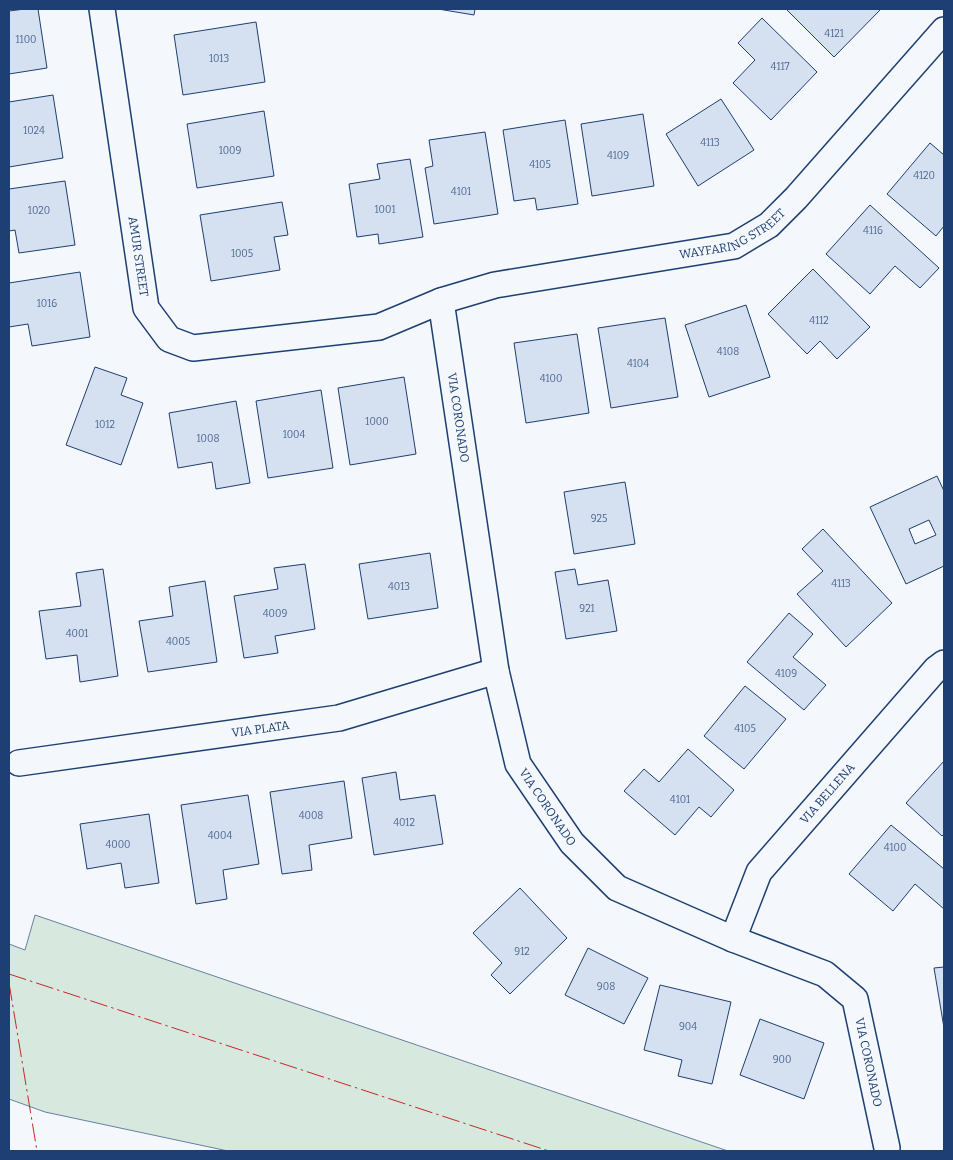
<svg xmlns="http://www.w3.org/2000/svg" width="953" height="1160" font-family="Bitter,serif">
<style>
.green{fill:#d7e8df;stroke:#687fa3}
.building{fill:#d5e0f0;stroke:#1d3f73;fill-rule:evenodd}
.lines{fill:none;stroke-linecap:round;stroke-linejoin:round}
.street-casing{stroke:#1d3f73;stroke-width:28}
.street{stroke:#f4f7fb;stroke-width:25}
.power{stroke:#c62828;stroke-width:1;stroke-dasharray:18 4 2.5 4;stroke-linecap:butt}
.labels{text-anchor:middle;stroke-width:4;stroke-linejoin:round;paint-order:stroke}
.number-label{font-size:10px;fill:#4b6792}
.street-label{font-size:12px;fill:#1d3f73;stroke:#f4f7fb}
</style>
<rect width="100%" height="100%" fill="#f4f7fb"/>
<path class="green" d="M 35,915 L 728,1151 L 228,1151 L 45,1112 L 9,1099 L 9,944 L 25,950 Z"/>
<path class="building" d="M 25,9 L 38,9 L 47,68 L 9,74 L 9,11 Z
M 438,9 L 475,9 L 474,15 Z
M 786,9 L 879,9 L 880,10 L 834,57 Z
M 762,18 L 817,72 L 771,120 L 733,83 L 755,60 L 738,43 Z
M 256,22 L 265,82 L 183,95 L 174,35 Z
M 53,95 L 63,158 L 9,167 L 9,102 Z
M 721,99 L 754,150 L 698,186 L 666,134 Z
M 264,111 L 274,176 L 197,188 L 187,124 Z
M 643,114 L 654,186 L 592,196 L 581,124 Z
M 565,120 L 578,204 L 537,210 L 535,198 L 514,201 L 503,130 Z
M 485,132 L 498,214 L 434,224 L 425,168 L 433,166 L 429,140 Z
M 930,143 L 944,155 L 944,226 L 936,236 L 887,194 Z
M 410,159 L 423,237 L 379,244 L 378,234 L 357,237 L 349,184 L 380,179 L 377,164 Z
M 65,181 L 75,245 L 19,253 L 15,230 L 9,231 L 9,189 Z
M 282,202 L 288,235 L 274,237 L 280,270 L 211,281 L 200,215 Z
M 870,205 L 939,268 L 920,288 L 895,266 L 870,294 L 826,254 Z
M 813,269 L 870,327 L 837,359 L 820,341 L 807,354 L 768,314 Z
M 80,272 L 90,337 L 32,346 L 28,324 L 9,327 L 9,283 Z
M 746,305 L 770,377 L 709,397 L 685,325 Z
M 665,318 L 678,397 L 611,408 L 598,328 Z
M 577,334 L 589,413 L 526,423 L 514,343 Z
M 95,367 L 127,378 L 121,395 L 143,403 L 121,465 L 66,445 Z
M 404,377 L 416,454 L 350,465 L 338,388 Z
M 321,390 L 333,468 L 268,478 L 256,401 Z
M 236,401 L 250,483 L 216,489 L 212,462 L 178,468 L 169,413 Z
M 937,476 L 944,491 L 944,566 L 906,584 L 870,507 ZM 929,520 L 936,535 L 915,544 L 909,529 Z
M 625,482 L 635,544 L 574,554 L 564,492 Z
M 823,529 L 892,603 L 846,647 L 797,594 L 823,571 L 802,549 Z
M 430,553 L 438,608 L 368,619 L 359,564 Z
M 305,564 L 315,629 L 275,636 L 278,653 L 244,658 L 234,596 L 278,589 L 274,568 Z
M 103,569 L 118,676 L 80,682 L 77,655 L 46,659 L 39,611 L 81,606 L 76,573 Z
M 575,569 L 578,585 L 608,580 L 617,631 L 566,639 L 555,572 Z
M 205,581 L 217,662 L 148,672 L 139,621 L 173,616 L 169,587 Z
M 789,613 L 813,634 L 793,657 L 826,685 L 804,710 L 747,662 Z
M 745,686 L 786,719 L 744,769 L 704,736 Z
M 688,749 L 734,790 L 711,817 L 699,807 L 675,835 L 624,791 L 644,769 L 659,782 Z
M 944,761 L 944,834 L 942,836 L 906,803 Z
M 396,772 L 400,800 L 435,795 L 443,844 L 374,855 L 362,778 Z
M 344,781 L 352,838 L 309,845 L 312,870 L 282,874 L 270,792 Z
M 248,795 L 259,864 L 223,870 L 227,899 L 196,904 L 181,805 Z
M 149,814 L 159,883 L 125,888 L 121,863 L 87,869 L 80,824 Z
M 891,825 L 944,869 L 944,909 L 915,884 L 893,911 L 849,874 Z
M 520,888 L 567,938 L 510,994 L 491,975 L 502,963 L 473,933 Z
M 588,948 L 648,978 L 624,1024 L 565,995 Z
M 944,967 L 944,1028 L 934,968 Z
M 660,985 L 731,1002 L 712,1084 L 678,1076 L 682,1060 L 644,1050 Z
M 760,1019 L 824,1043 L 804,1099 L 740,1075 Z"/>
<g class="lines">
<g class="street-casing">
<g id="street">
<path id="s1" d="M 102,9 L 146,308 L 169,339 L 193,348 L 379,327 L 441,301 L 495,285 L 734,246 L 769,225 L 796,198 L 944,30"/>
<path id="s2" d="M 441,301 L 496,671 L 518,764 L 572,843 L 617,888 L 733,939 L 825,974 L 855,999 L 887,1148"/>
<path id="s3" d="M 19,763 L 339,718 L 496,671"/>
<path id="s4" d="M 733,939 L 759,872 L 936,669 L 944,663"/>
</g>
</g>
<use href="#street" class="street"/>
<path class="power" d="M 9,974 L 549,1151
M 9,983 L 37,1151"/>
</g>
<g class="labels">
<g class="number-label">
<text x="834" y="37">4121</text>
<text x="26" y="43">1100</text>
<text x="219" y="62">1013</text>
<text x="780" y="70">4117</text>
<text x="34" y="134">1024</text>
<text x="710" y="146">4113</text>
<text x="230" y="154">1009</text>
<text x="618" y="159">4109</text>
<text x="540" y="168">4105</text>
<text x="924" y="179">4120</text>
<text x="461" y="195">4101</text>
<text x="385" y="213">1001</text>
<text x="39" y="214">1020</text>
<text x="873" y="234">4116</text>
<text x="242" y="257">1005</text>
<text x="47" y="307">1016</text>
<text x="819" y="324">4112</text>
<text x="728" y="355">4108</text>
<text x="638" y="367">4104</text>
<text x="551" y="382">4100</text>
<text x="377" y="425">1000</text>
<text x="105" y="428">1012</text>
<text x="294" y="438">1004</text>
<text x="208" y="442">1008</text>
<text x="599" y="522">925</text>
<text x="841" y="587">4113</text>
<text x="399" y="590">4013</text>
<text x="587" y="612">921</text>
<text x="275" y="617">4009</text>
<text x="77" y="637">4001</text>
<text x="178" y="645">4005</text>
<text x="786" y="677">4109</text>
<text x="745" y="732">4105</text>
<text x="680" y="803">4101</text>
<text x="311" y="819">4008</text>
<text x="404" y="826">4012</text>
<text x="220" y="839">4004</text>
<text x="118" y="848">4000</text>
<text x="895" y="851">4100</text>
<text x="522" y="955">912</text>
<text x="606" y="990">908</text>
<text x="688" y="1030">904</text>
<text x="782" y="1063">900</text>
</g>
<g class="street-label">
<text dy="4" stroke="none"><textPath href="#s1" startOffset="922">WAYFARING STREET</textPath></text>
<text dy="4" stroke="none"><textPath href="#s1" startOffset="250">AMUR STREET</textPath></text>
<text dy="4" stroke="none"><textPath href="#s2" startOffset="118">VIA CORONADO</textPath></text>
<text dy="4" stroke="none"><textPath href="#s3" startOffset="244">VIA PLATA</textPath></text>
<text dy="4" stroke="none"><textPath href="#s4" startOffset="176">VIA BELLENA</textPath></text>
<text dy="4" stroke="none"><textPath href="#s2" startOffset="522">VIA CORONADO</textPath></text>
<text dy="4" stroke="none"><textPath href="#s2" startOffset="958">VIA CORONADO</textPath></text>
</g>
</g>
<rect width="953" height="1160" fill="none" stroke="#1d3f73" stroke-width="20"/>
</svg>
